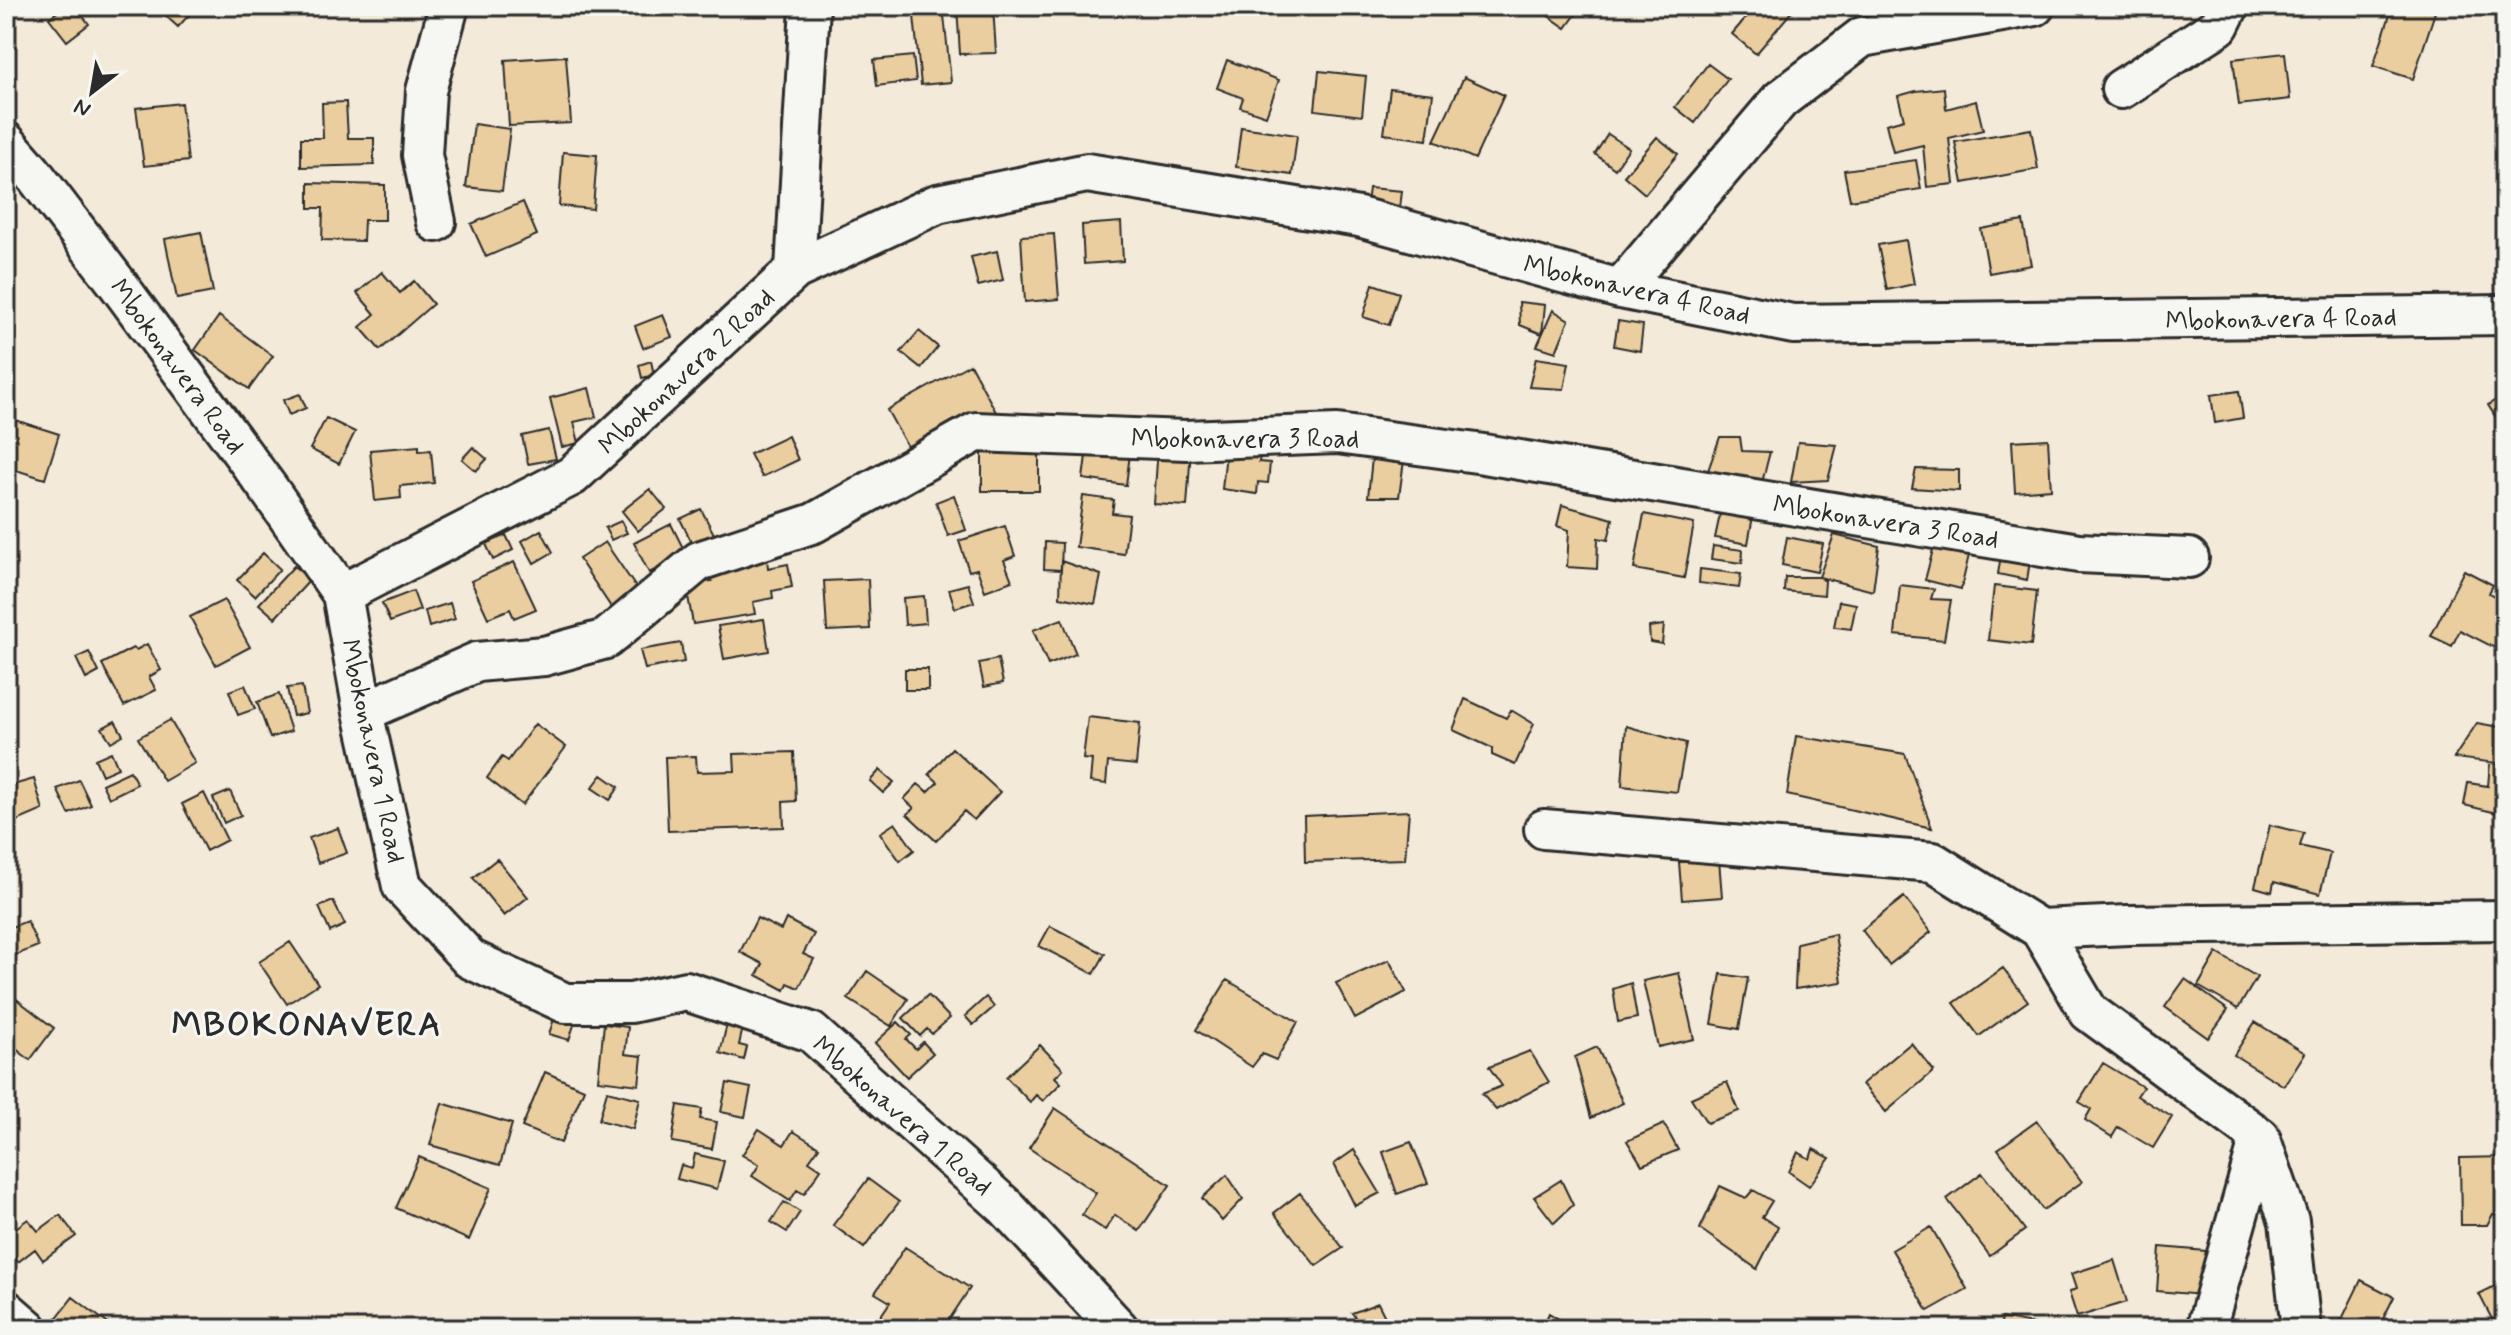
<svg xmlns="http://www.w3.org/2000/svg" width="2511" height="1335" font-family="Mynerve,sans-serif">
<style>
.building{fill:#ebce9f;stroke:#2b2b2b;stroke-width:2}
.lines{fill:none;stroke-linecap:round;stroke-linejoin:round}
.minor-casing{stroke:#2b2b2b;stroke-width:44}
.minor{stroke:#f6f6f2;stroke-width:38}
.labels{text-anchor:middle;stroke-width:6;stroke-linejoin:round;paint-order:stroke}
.street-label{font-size:26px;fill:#2b2b2b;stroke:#f6f6f2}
.district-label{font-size:34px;font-weight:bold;letter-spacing:2px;fill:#2b2b2b;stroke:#f6f6f2}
</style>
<rect width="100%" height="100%" fill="#f3ead9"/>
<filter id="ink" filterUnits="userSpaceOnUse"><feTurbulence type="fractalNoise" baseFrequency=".0125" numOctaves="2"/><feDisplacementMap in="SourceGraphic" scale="16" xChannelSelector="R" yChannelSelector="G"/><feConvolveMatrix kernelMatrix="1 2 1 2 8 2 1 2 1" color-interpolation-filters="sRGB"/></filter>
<g filter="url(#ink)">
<path class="building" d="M 65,6 L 86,6 L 89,10 L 82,15 L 89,24 L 67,41 L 49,18 Z
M 155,6 L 197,6 L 178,27 Z
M 913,6 L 943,6 L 951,82 L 921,85 Z
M 957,6 L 993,6 L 996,53 L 960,54 Z
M 1534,6 L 1582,6 L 1566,28 Z
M 1756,6 L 1789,6 L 1793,10 L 1756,54 L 1732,34 Z
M 2393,6 L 2437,6 L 2413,79 L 2373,66 Z
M 2285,53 L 2290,99 L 2239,105 L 2233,59 Z
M 566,56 L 571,123 L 509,126 L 505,60 Z
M 913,56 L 916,81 L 877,86 L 874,60 Z
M 1227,60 L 1279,80 L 1266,116 L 1240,107 L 1243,98 L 1217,88 Z
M 1708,64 L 1728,79 L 1695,123 L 1675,107 Z
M 1319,71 L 1366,76 L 1362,116 L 1315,110 Z
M 1464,77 L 1504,95 L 1475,159 L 1434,141 Z
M 1944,88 L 1946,109 L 1976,101 L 1983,130 L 1949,138 L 1954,184 L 1927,187 L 1923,145 L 1893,152 L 1886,124 L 1904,119 L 1898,96 L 1916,91 Z
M 1390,89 L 1433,94 L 1427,140 L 1384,134 Z
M 346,102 L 348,138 L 374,138 L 374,165 L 301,167 L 301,138 L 323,138 L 322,103 Z
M 181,103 L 188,161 L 144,166 L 136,108 Z
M 474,124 L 510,129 L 502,191 L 466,187 Z
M 1241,127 L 1297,135 L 1292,175 L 1236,167 Z
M 2031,129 L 2038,169 L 1963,183 L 1955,142 Z
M 1608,134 L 1629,148 L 1615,169 L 1595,154 Z
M 1657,137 L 1678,154 L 1645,194 L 1624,176 Z
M 563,152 L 597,155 L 593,209 L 559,206 Z
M 1916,160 L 1921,189 L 1850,200 L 1844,170 Z
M 309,183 L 385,185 L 385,220 L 364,220 L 363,241 L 322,240 L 323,208 L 309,208 Z
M 1369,188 L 1402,191 L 1399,216 L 1366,212 Z
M 523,202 L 537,235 L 486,257 L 471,224 Z
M 2023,221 L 2031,265 L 1989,273 L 1981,229 Z
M 1121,222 L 1123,261 L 1084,264 L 1082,225 Z
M 201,232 L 213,292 L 177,299 L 165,239 Z
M 1054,234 L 1059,299 L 1025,302 L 1021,236 Z
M 1906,240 L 1914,284 L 1887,290 L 1878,245 Z
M 997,251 L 1003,280 L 978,286 L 971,257 Z
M 382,272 L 400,293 L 414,281 L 433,304 L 380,350 L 360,327 L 375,314 L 357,293 Z
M 1373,284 L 1399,293 L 1389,325 L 1363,317 Z
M 1519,302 L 1545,305 L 1542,334 L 1520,325 Z
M 1553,310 L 1569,320 L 1556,352 L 1537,346 Z
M 663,315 L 672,337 L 643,348 L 635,326 Z
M 219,316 L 273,356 L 249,389 L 195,350 Z
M 1618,321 L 1643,325 L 1640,351 L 1614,346 Z
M 919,331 L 938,347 L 921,368 L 901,352 Z
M 1536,358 L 1569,363 L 1564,389 L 1529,387 Z
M 651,361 L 654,375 L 642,378 L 639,365 Z
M 970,364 L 996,412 L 913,457 L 887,410 Z
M 589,388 L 596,417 L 574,422 L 579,443 L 562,447 L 550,398 Z
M 2239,391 L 2243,418 L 2215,423 L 2211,395 Z
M 300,394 L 306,408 L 289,415 L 283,400 Z
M 2505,394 L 2505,432 L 2488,405 Z
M 326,418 L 355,432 L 339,464 L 310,449 Z
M 12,419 L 59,434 L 45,479 L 6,467 L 6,437 Z
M 549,430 L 556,459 L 528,464 L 522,436 Z
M 788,436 L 798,460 L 762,477 L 750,454 Z
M 1720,437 L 1740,437 L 1742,451 L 1770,452 L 1760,490 L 1701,490 Z
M 2048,439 L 2051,489 L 2015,492 L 2012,441 Z
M 1088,440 L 1131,446 L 1126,485 L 1083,479 Z
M 1798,442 L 1837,445 L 1828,480 L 1791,482 Z
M 1227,445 L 1261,449 L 1259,462 L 1270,463 L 1268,483 L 1258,482 L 1257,494 L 1222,489 Z
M 419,446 L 419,451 L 431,450 L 434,483 L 400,486 L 401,498 L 375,501 L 370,450 Z
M 473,447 L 487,459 L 476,471 L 462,459 Z
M 1158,447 L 1191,449 L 1187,506 L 1154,504 Z
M 1373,448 L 1405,453 L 1399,497 L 1368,497 Z
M 982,449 L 1039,449 L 1039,491 L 982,491 Z
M 1916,469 L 1959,470 L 1959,491 L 1912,488 Z
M 650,489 L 666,509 L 638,531 L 622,511 Z
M 954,495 L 966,530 L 948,536 L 936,502 Z
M 1083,496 L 1114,500 L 1112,513 L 1129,515 L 1124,554 L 1076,547 Z
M 1562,505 L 1613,519 L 1608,540 L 1598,538 L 1597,569 L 1567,567 L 1569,530 L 1557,526 Z
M 701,509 L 715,536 L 694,547 L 680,519 Z
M 1721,510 L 1753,516 L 1748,544 L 1715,538 Z
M 1644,514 L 1694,524 L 1684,578 L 1634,569 Z
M 621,521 L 627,533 L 611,540 L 605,528 Z
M 671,524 L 686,554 L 649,573 L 634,543 Z
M 1005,526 L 1015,556 L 1004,560 L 1012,581 L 985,591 L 977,569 L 969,571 L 959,541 Z
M 541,530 L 553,552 L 534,563 L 522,541 Z
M 506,535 L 513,550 L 493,560 L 486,544 Z
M 1834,535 L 1879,546 L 1873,591 L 1819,577 Z
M 1787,537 L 1823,544 L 1817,572 L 1782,565 Z
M 605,542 L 639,592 L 613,610 L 579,559 Z
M 1045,542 L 1062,543 L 1061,570 L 1044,569 Z
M 1713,546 L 1743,550 L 1742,563 L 1711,559 Z
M 1934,546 L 1969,555 L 1961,589 L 1925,580 Z
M 263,553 L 280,569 L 255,596 L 237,580 Z
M 2001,555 L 2030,561 L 2027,580 L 1998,574 Z
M 767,559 L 768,568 L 788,564 L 792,587 L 772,591 L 773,598 L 753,602 L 755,614 L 693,624 L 686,585 L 712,581 L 710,569 Z
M 1061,561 L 1101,575 L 1095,604 L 1060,597 Z
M 514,562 L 536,609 L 514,618 L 510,609 L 488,618 L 471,581 Z
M 294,566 L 310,580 L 275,618 L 259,604 Z
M 1700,569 L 1741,574 L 1739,588 L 1699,583 Z
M 2464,570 L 2493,585 L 2489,593 L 2505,602 L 2505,634 L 2497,649 L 2460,630 L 2452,646 L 2431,636 Z
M 1785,577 L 1819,577 L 1825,581 L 1824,595 L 1784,591 Z
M 868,579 L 870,629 L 827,631 L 824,581 Z
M 968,584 L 974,602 L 955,608 L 949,589 Z
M 1900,585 L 1934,589 L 1931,599 L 1951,600 L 1944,640 L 1895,635 Z
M 1994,586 L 2037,591 L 2031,645 L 1988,640 Z
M 413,591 L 420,610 L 390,622 L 382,603 Z
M 924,596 L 926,623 L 905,625 L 903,598 Z
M 224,600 L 250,647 L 216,665 L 190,617 Z
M 1839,601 L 1856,604 L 1851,629 L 1834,627 Z
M 450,603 L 455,619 L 429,627 L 425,611 Z
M 764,619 L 769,651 L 724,659 L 718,626 Z
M 1062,619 L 1076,654 L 1048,665 L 1033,630 Z
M 1664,625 L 1662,644 L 1650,642 L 1649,627 Z
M 681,643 L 684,662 L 645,669 L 640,650 Z
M 147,644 L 161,670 L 149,677 L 156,690 L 124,706 L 102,664 L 133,648 L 136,650 Z
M 89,652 L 99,672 L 86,679 L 76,658 Z
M 998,659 L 1003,683 L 984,687 L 979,663 Z
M 905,669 L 928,669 L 928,690 L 905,690 Z
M 245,685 L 255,709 L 238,715 L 229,691 Z
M 302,686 L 307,713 L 293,716 L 287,688 Z
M 279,694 L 291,731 L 270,738 L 257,702 Z
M 1465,699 L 1506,718 L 1511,710 L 1534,724 L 1515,765 L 1492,755 L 1492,748 L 1453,730 Z
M 1088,717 L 1140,723 L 1136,765 L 1108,762 L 1106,784 L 1090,782 L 1092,760 L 1083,759 Z
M 170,720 L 195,763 L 164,781 L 138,738 Z
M 115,721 L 123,735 L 111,742 L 102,728 Z
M 2477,723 L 2505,728 L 2505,764 L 2454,758 Z
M 535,724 L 566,747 L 522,805 L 487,778 L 502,757 L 508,761 Z
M 1626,726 L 1686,743 L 1677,792 L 1622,786 Z
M 1796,736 L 1905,754 L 1932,828 L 1787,795 Z
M 952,748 L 1000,792 L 974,820 L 964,811 L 936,841 L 907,814 L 914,808 L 904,799 L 918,784 L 928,792 L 938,782 L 929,774 Z
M 111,752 L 118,768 L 102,775 L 95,759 Z
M 794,752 L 796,801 L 783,802 L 784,827 L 668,831 L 665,757 L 696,756 L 697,772 L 735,771 L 734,754 Z
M 2490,763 L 2505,765 L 2505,815 L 2464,805 L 2468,783 L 2488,786 Z
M 880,770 L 894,782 L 883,793 L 870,781 Z
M 130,771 L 137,784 L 109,798 L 102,784 Z
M 602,775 L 619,787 L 610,800 L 592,788 Z
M 34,779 L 43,810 L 15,822 L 6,798 L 6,787 Z
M 79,780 L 91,805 L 69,814 L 57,789 Z
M 230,791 L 241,815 L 224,823 L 213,798 Z
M 204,793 L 227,840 L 206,851 L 182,804 Z
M 1409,811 L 1405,859 L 1305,862 L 1304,816 Z
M 895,823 L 914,850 L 900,861 L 880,833 Z
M 2270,825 L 2304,833 L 2300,846 L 2330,853 L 2320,894 L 2274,882 L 2272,892 L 2255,887 Z
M 338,828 L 347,853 L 318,863 L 309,838 Z
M 497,859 L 528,897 L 504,916 L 473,878 Z
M 1719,860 L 1722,897 L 1682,900 L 1679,862 Z
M 1904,897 L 1931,932 L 1889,965 L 1862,930 Z
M 333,901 L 345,925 L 330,932 L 319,907 Z
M 757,918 L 781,930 L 786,919 L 814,934 L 803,954 L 814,959 L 799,988 L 788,983 L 785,990 L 757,975 L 763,964 L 740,952 Z
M 27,921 L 38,946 L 16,955 L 6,929 Z
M 1050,926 L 1105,954 L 1094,974 L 1039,946 Z
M 1835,934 L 1842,982 L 1795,989 L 1797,943 Z
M 290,942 L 318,984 L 287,1004 L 259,962 Z
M 2217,953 L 2257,977 L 2238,1009 L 2198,986 Z
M 1389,960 L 1406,992 L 1355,1019 L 1336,983 Z
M 2003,968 L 2028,1001 L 1979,1036 L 1954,1003 Z
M 867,971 L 908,999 L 891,1026 L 848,999 Z
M 1679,973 L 1694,1039 L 1658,1047 L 1643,981 Z
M 1721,974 L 1748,978 L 1739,1029 L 1712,1024 Z
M 2185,979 L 2228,1010 L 2208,1038 L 2165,1007 Z
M 1227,980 L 1298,1022 L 1276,1060 L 1262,1054 L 1252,1067 L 1196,1030 Z
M 1631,983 L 1637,1018 L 1618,1022 L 1613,989 Z
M 6,991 L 54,1028 L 30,1060 L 6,1041 Z
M 928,995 L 950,1018 L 932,1034 L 927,1029 L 920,1036 L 903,1018 Z
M 986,997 L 994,1007 L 973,1025 L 965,1016 Z
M 555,1016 L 575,1022 L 569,1040 L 549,1034 Z
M 898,1022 L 911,1035 L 906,1039 L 916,1049 L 923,1042 L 933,1053 L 907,1077 L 875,1043 Z
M 2255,1022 L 2305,1053 L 2284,1086 L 2234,1055 Z
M 604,1024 L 628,1027 L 625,1054 L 642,1056 L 639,1085 L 598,1080 Z
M 727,1024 L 743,1027 L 739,1045 L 747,1047 L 744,1060 L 720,1053 Z
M 1911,1043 L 1934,1071 L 1886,1112 L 1862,1084 Z
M 1040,1045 L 1063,1069 L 1055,1077 L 1061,1083 L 1043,1101 L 1036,1095 L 1030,1102 L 1006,1077 Z
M 1597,1047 L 1623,1103 L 1591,1118 L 1575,1057 Z
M 1530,1051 L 1549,1082 L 1496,1110 L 1482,1094 L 1502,1086 L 1489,1067 Z
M 2103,1063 L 2143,1087 L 2137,1096 L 2172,1117 L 2153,1148 L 2118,1127 L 2112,1137 L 2085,1120 L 2091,1109 L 2079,1102 Z
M 545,1072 L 584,1089 L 561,1143 L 522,1127 Z
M 1727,1082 L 1739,1111 L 1707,1123 L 1691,1098 Z
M 727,1083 L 751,1088 L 745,1117 L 721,1112 Z
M 607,1091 L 640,1099 L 633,1129 L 599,1120 Z
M 442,1103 L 512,1124 L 500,1165 L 430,1145 Z
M 678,1105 L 702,1109 L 700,1119 L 717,1122 L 712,1149 L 672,1142 Z
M 1055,1108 L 1170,1185 L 1139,1231 L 1115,1215 L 1105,1230 L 1082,1215 L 1096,1193 L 1029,1148 Z
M 2037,1121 L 2082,1182 L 2043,1210 L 1998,1149 Z
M 1664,1124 L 1678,1150 L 1642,1165 L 1627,1141 Z
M 759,1129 L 784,1145 L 793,1131 L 819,1147 L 809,1161 L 821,1169 L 804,1194 L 797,1190 L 790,1201 L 752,1176 L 759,1165 L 742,1155 Z
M 1411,1142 L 1428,1183 L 1397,1194 L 1383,1152 Z
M 1813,1149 L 1830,1158 L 1809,1186 L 1789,1172 L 1798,1152 L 1810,1159 Z
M 1354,1150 L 1380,1193 L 1355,1206 L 1334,1164 Z
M 695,1154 L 724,1161 L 717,1189 L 677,1179 L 681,1165 L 692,1168 Z
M 419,1157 L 491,1188 L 469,1240 L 396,1208 Z
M 2505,1157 L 2505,1217 L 2493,1214 L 2487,1225 L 2461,1225 L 2460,1158 Z
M 1982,1173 L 2025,1230 L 1990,1256 L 1947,1199 Z
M 1227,1175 L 1243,1199 L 1222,1221 L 1202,1198 Z
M 868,1179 L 899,1202 L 864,1248 L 833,1225 Z
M 1561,1180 L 1573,1205 L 1554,1223 L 1534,1197 Z
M 1720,1186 L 1746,1198 L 1753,1190 L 1772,1201 L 1762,1217 L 1778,1227 L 1757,1269 L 1700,1229 Z
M 1300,1193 L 1343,1248 L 1316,1266 L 1274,1213 Z
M 784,1202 L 800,1212 L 787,1232 L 771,1222 Z
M 60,1215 L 76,1236 L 43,1260 L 35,1249 L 18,1262 L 6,1245 L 6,1235 L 28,1219 L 38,1231 Z
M 1931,1227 L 1967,1289 L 1928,1311 L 1892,1250 Z
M 905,1247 L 970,1288 L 943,1329 L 885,1329 L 876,1323 L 890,1302 L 875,1293 Z
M 2160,1247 L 2206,1251 L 2203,1295 L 2157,1291 Z
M 2114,1260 L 2127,1302 L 2077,1317 L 2069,1292 L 2076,1289 L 2071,1274 Z
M 2361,1280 L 2394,1297 L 2378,1329 L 2357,1329 L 2341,1321 Z
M 2505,1281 L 2505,1328 L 2497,1329 L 2479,1294 Z
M 73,1297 L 115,1329 L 66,1329 L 55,1320 Z
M 1378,1303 L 1391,1329 L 1364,1329 L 1352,1313 Z
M 1549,1313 L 1575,1329 L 1542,1329 Z
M 2002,1318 L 2042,1326 L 2041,1329 L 2000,1329 Z
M 2142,1322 L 2177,1327 L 2177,1329 L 2141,1329 Z"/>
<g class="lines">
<g class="minor-casing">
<path id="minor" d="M 2121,89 L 2219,26 L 2229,6
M 6,142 L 33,173 L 117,283 L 268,488 L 342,594 L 363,712 L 402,886 L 470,959 L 565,1003 L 631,1003 L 686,991 L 811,1032 L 1006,1207 L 1119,1329
M 436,222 L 422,155 L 426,91 L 449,6
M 795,270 L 810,6
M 1620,289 L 1780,100 L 1862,37 L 2035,6
M 342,594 L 572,476 L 795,270 L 937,204 L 1087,173 L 1359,217 L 1620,289 L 1793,324 L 2505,315
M 363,712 L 477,662 L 544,656 L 606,639 L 699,561 L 814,523 L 976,432 L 1186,440 L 1337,434 L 1484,454 L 2079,553 L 2189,558
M 1544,829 L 1933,862 L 2040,929 L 2128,925 L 2505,920
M 2040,929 L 2089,1012 L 2260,1137 L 2289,1221 L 2301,1329
M 6,1310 L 28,1329
M 2206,1329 L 2260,1137"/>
</g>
<use href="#minor" class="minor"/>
</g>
</g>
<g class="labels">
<g class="street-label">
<text transform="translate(1637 289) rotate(13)" y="9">Mbokonavera 4 Road</text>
<text transform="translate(2281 318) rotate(-1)" y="9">Mbokonavera 4 Road</text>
<text transform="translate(178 366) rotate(54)" y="9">Mbokonavera Road</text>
<text transform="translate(686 371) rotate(-43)" y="9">Mbokonavera 2 Road</text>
<text x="1245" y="447">Mbokonavera 3 Road</text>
<text transform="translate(1886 521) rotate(9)" y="9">Mbokonavera 3 Road</text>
<text transform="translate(374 751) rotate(78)" y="9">Mbokonavera 1 Road</text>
<text transform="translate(903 1115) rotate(41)" y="9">Mbokonavera 1 Road</text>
</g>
<g class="district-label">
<text x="307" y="1035">MBOKONAVERA</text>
</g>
</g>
<rect width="2511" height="1335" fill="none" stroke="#f6f6f2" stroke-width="32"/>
<rect x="16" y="16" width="2479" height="1303" fill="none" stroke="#2b2b2b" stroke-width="3" filter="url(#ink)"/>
<g transform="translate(92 92) rotate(211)" stroke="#f6f6f2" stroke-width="6" paint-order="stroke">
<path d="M0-6L14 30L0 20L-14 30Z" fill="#2b2b2b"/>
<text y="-12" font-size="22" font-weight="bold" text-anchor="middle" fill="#2b2b2b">N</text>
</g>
</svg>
